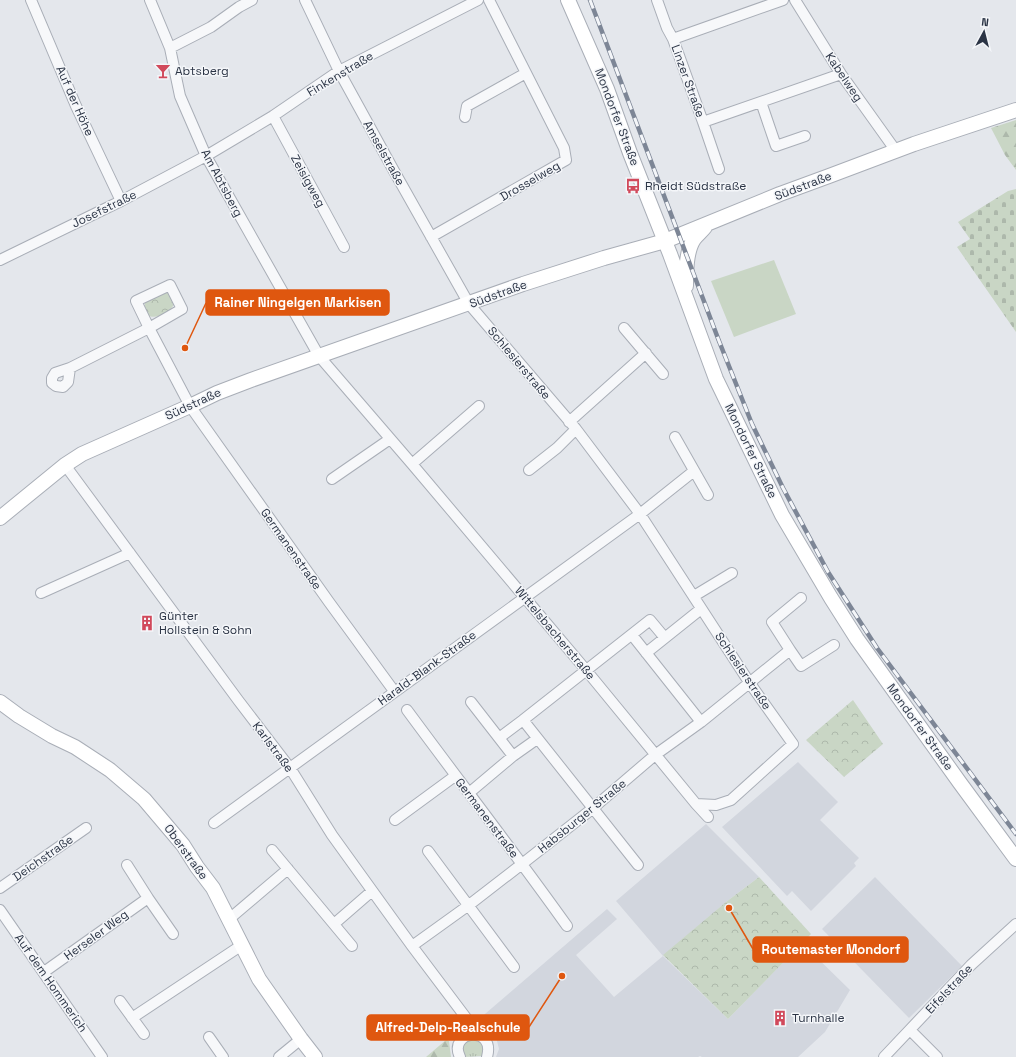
<svg xmlns="http://www.w3.org/2000/svg" width="1016" height="1057" font-family="'Space Grotesk',sans-serif">
<style>
.built{fill:#d2d6de}
.grass{fill:url(#grass-tufts)}
.forest{fill:url(#forest-firs)}
.cemetery{fill:url(#cemetery-stones)}
.park{fill:url(#park-crowns)}
.garden{fill:#c9d6c5}
.lines{fill:none;stroke-linecap:round;stroke-linejoin:round}
.street-casing{stroke:#a9aeb7;stroke-width:12}
.secondary-casing{stroke:#a9aeb7;stroke-width:16}
.street{stroke:#f7f8fa;stroke-width:10}
.secondary{stroke:#fff;stroke-width:14}
.rail-casing{stroke:#7d8696;stroke-width:4.5}
.rail{stroke:#f4f6f9;stroke-width:3;stroke-dasharray:9;stroke-linecap:butt}
.labels{text-anchor:middle;stroke-width:3;stroke-linejoin:round;paint-order:stroke}
.poi-label{font-size:12px;fill:#2b3445;stroke:#f4f6f9;text-anchor:start}
.street-label{font-size:12px;fill:#2b3445;stroke:#f4f6f9}
.leader{fill:none;stroke:#df570f;stroke-width:1.5}
.callout-dot{fill:#df570f;stroke:#f4f6f9;stroke-width:1.5}
.callout{fill:#df570f;stroke:#df570f;stroke-width:1.5}
.callout-label{font-size:13px;text-anchor:middle;font-weight:bold;fill:#fff}
</style>
<defs>
<pattern id="grass-tufts" width="24" height="20" patternUnits="userSpaceOnUse"><rect width="24" height="20" fill="#c9d6c5"/><path d="M3 7l-1-3M5 7V3M7 7l1-3M15 17l-1-3M17 17v-4M19 17l1-3" fill="none" stroke="#adb8ab"/></pattern>
<pattern id="forest-firs" width="22" height="20" patternUnits="userSpaceOnUse"><rect width="22" height="20" fill="#c9d6c5"/><path d="M5 1l3.5 6h-7zM16 11l3.5 6h-7z" fill="#adb8ab"/></pattern>
<pattern id="cemetery-stones" width="16" height="16" patternUnits="userSpaceOnUse"><rect width="16" height="16" fill="#c9d6c5"/><path d="M2 7V4a2 2 0 0 1 4 0v3zM10 15v-3a2 2 0 0 1 4 0v3z" fill="#adb8ab"/></pattern>
<pattern id="park-crowns" width="20" height="18" patternUnits="userSpaceOnUse"><rect width="20" height="18" fill="#c9d6c5"/><path d="M2 6a3 3 0 1 1 6 0M12 15a3 3 0 1 1 6 0" fill="none" stroke="#adb8ab"/></pattern>
</defs>
<rect width="100%" height="100%" fill="#e4e7ec"/>
<path class="built" d="M 798,762 L 838,802 L 820,820 L 859,858 L 854,863 L 856,866 L 811,911 L 792,891 L 787,896 L 722,827 Z
M 706,824 L 759,877 L 726,902 L 663,956 L 728,1019 L 802,943 L 850,990 L 825,1032 L 798,1057 L 702,1057 L 700,1056 L 698,1057 L 496,1057 L 499,1049 L 496,1037 L 478,1020 L 607,909 L 617,919 L 576,955 L 614,997 L 663,956 L 616,901 Z
M 875,877 L 962,966 L 909,1018 L 822,929 Z"/>
<path class="grass" d="M 477,1039 L 483,1045 L 484,1053 L 482,1056 L 464,1057 L 461,1047 L 465,1041 Z"/>
<path class="forest" d="M 1016,120 L 1016,170 L 1005,155 L 991,128 Z
M 446,1040 L 449,1041 L 451,1057 L 426,1057 Z"/>
<path class="cemetery" d="M 1016,189 L 1016,332 L 957,247 L 970,239 L 958,222 L 1008,191 Z"/>
<path class="park" d="M 162,292 C 171,293 172,297 174,304 C 169,317 140,325 145,303 L 148,300 Z
M 853,700 L 883,744 L 844,777 L 806,740 Z
M 759,877 L 811,934 L 728,1019 L 663,955 L 726,902 Z"/>
<path class="garden" d="M 774,260 L 796,314 L 734,337 L 711,281 Z"/>
<g class="lines">
<g class="street-casing">
<path id="street" d="M 31,0 L 76,106 L 121,201
M 150,0 L 170,48 L 180,96 L 206,156 L 319,356 L 412,464 L 586,670 L 696,804 L 708,817
M 305,0 L 339,71 L 394,171 L 469,304 L 576,429 L 640,514 L 749,682 L 793,744 L 731,800 L 716,805 L 696,804
M 657,0 L 667,28 L 673,39
M 783,0 L 673,39 L 703,122 L 841,74
M 795,0 L 841,74 L 896,151
M 170,48 L 211,27 L 239,7 L 252,0
M 761,102 L 776,146 L 805,136
M 273,116 L 344,247
M 465,117 L 467,106 L 526,73
M 703,122 L 719,169
M 431,237 L 566,160 L 564,148 L 489,0
M 0,260 L 121,201 L 206,156 L 273,116 L 339,71 L 478,0
M 170,285 L 182,309 L 149,328 L 136,301 Z
M 624,328 L 663,374
M 70,368 L 68,382 L 63,387 L 56,386 L 52,383 L 52,378 L 55,373 L 70,368 L 149,328 L 190,406 L 329,602 L 394,691
M 569,422 L 646,353
M 675,437 L 708,495
M 412,464 L 479,406
M 65,465 L 238,700 L 290,768 L 332,835 L 412,946 L 467,1019 L 472,1028 L 472,1034
M 529,470 L 557,448 L 576,429
M 332,479 L 390,439
M 41,593 L 130,553
M 694,596 L 732,573
M 632,635 L 701,722
M 790,650 L 772,622 L 801,598
M 646,653 L 701,609
M 471,702 L 513,756
M 407,710 C 460,782 515,853 567,926
M 499,738 L 523,720
M 469,793 L 513,756 L 537,739
M 395,820 L 455,776
M 214,823 L 640,514 L 694,471
M 272,850 L 352,946
M 428,851 L 514,967
M 638,865 L 523,720 L 650,620 L 665,638
M 0,888 L 86,828
M 148,898 L 173,934
M 0,910 L 102,1057
M 228,920 L 288,869
M 334,924 L 372,891
M 412,946 L 469,905 L 522,864 L 592,809 L 655,755 L 701,722 L 790,650 L 801,666 L 834,645
M 44,972 L 148,898 L 127,865
M 120,1001 L 144,1034
M 132,1018 L 242,945
M 910,1030 L 937,1057
M 209,1037 L 223,1057
M 279,1057 L 301,1039
M 460,1057 C 447,1031 496,1024 487,1057
M 884,1057 L 971,965 L 1016,924"/>
</g>
<g class="secondary-casing">
<path id="secondary" d="M 568,0 L 607,89 L 630,153 L 670,254 L 716,379 L 782,515 L 831,598 L 857,639 L 960,783 L 1016,859
M 686,286 C 686,272 686,251 694,239 C 697,235 702,231 705,227
M 0,518 L 65,465 L 82,454 L 190,406 L 217,393 L 251,380 L 523,284 L 604,258 L 665,241 L 780,194 L 829,176 L 914,144 L 1016,110
M 0,702 L 19,716 L 52,736 L 75,747 L 110,770 L 144,799 L 183,845 L 197,867 L 213,888 L 259,979 L 301,1039 L 315,1057"/>
</g>
<use href="#street" class="street"/>
<use href="#secondary" class="secondary"/>
<g class="rail-casing">
<path id="rail" d="M 590,0 L 719,341 L 752,424 L 783,488 L 828,572 L 877,648 L 1016,834"/>
</g>
<use href="#rail" class="rail"/>
</g>
<defs>
<g id="bar-bare" transform="scale(1.2)"><path d="M-6-5H6L.8 .8V4.5H3.5V6h-7V4.5H-.8V.8Z" fill="#d1495b" stroke="#f4f6f9" stroke-width="2.5" paint-order="stroke"/></g>
<g id="bus-bare" transform="scale(1.2)"><path d="M-5-6H5V4H4V6H2V4H-2V6H-4V4H-5ZM-3.5-4V0h7V-4ZM-3.5 1.2v1.5H-2V1.2ZM2 1.2v1.5H3.5V1.2Z" fill="#d1495b" stroke="#f4f6f9" stroke-width="2.5" paint-order="stroke"/></g>
<g id="building-bare" transform="scale(1.2)"><path d="M-4-6H4V6H1V3H-1V6H-4ZM-2.5-4.3h1.7v1.8h-1.7ZM.8-4.3h1.7v1.8H.8ZM-2.5-1h1.7V.8h-1.7ZM.8-1h1.7V.8H.8Z" fill="#d1495b" stroke="#f4f6f9" stroke-width="2.5" paint-order="stroke"/></g>
</defs>
<g fill-rule="evenodd">
<use href="#bar-bare" x="163" y="71"/>
<use href="#bus-bare" x="633" y="186"/>
<use href="#building-bare" x="147" y="623"/>
<use href="#building-bare" x="780" y="1018"/>
</g>
<g class="labels">
<g class="poi-label">
<text x="175" y="75">Abtsberg</text>
<text x="645" y="190">Rheidt Südstraße</text>
<text x="159" y="620">Günter<tspan x="159" dy="14">Hollstein &amp; Sohn</tspan></text>
<text x="792" y="1022">Turnhalle</text>
</g>
<g class="street-label">
<text transform="translate(340 74) rotate(-31)" y="4">Finkenstraße</text>
<text transform="translate(844 77) rotate(56)" y="4">Kabelweg</text>
<text transform="translate(688 81) rotate(70)" y="4">Linzer Straße</text>
<text transform="translate(75 101) rotate(66)" y="4">Auf der Höhe</text>
<text transform="translate(617 117) rotate(69)" y="4">Mondorfer Straße</text>
<text transform="translate(384 153) rotate(61)" y="4">Amselstraße</text>
<text transform="translate(308 181) rotate(61)" y="4">Zeisigweg</text>
<text transform="translate(530 181) rotate(-30)" y="4">Drosselweg</text>
<text transform="translate(222 183) rotate(62)" y="4">Am Abtsberg</text>
<text transform="translate(803 186) rotate(-21)" y="4">Südstraße</text>
<text transform="translate(104 209) rotate(-26)" y="4">Josefstraße</text>
<text transform="translate(498 294) rotate(-20)" y="4">Südstraße</text>
<text transform="translate(519 363) rotate(50)" y="4">Schlesierstraße</text>
<text transform="translate(193 404) rotate(-25)" y="4">Südstraße</text>
<text transform="translate(751 451) rotate(64)" y="4">Mondorfer Straße</text>
<text transform="translate(291 549) rotate(55)" y="4">Germanenstraße</text>
<text transform="translate(555 633) rotate(50)" y="4">Wittelsbacherstraße</text>
<text transform="translate(427 668) rotate(-36)" y="4">Harald-Blank-Straße</text>
<text transform="translate(743 671) rotate(56)" y="4">Schlesierstraße</text>
<text transform="translate(920 727) rotate(54)" y="4">Mondorfer Straße</text>
<text transform="translate(273 747) rotate(53)" y="4">Karlstraße</text>
<text transform="translate(582 816) rotate(-39)" y="4">Habsburger Straße</text>
<text transform="translate(487 818) rotate(53)" y="4">Germanenstraße</text>
<text transform="translate(186 852) rotate(54)" y="4">Oberstraße</text>
<text transform="translate(43 858) rotate(-35)" y="4">Deichstraße</text>
<text transform="translate(96 935) rotate(-36)" y="4">Herseler Weg</text>
<text transform="translate(51 983) rotate(55)" y="4">Auf dem Hommerich</text>
<text transform="translate(949 989) rotate(-47)" y="4">Eifelstraße</text>
</g>
</g>
<path class="leader" d="M185 348L206 303M729 908L753 949M562 976L529 1027"/>
<g class="callout-dot">
<circle cx="185" cy="348" r="4"/>
<circle cx="729" cy="908" r="4"/>
<circle cx="562" cy="976" r="4"/>
</g>
<g class="callout">
<rect x="206" y="290" width="183" height="25" rx="4"/>
<rect x="753" y="937" width="155" height="25" rx="4"/>
<rect x="367" y="1015" width="162" height="25" rx="4"/>
</g>
<g class="callout-label">
<text x="298" y="307">Rainer Ningelgen Markisen</text>
<text x="831" y="954">Routemaster Mondorf</text>
<text x="448" y="1032">Alfred-Delp-Realschule</text>
</g>
<g transform="translate(984 32) rotate(7)" stroke="#f4f6f9" stroke-width="3" paint-order="stroke">
<path d="M0-3L7 15L0 10L-7 15Z" fill="#2b3445"/>
<text y="-6" font-size="11" font-weight="bold" text-anchor="middle" fill="#2b3445">N</text>
</g>
</svg>
